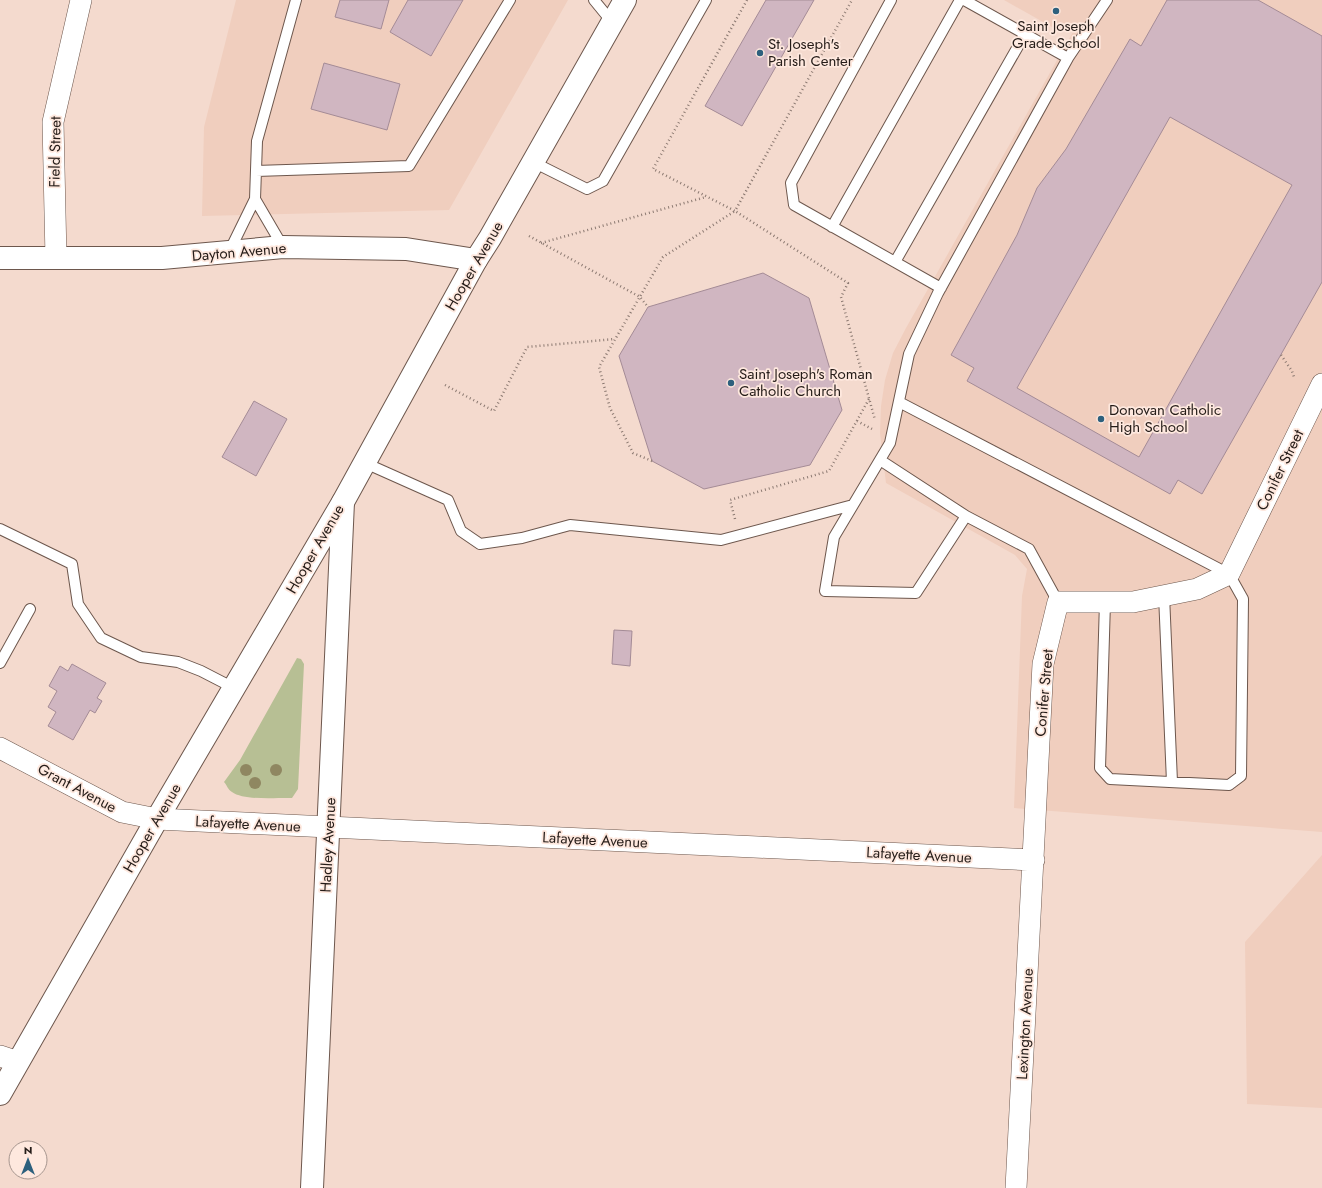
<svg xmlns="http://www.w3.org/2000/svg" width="1322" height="1188" font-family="Jost,sans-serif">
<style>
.built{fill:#f0cebe}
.green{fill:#b7bf94}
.building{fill:#d0b6c1;stroke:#a48b96;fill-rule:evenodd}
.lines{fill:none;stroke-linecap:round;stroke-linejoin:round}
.service-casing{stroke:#6d574d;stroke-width:12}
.minor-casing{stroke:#6d574d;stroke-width:22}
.tertiary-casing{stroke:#6d574d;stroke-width:24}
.primary-casing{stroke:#6d574d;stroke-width:24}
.path{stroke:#8b7971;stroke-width:2.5;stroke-dasharray:1 3;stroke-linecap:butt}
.service{stroke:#fff;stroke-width:10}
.minor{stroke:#fff;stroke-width:21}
.tertiary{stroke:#fff;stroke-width:22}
.primary{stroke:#fff;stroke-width:22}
.tree{fill:#8f8761}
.poi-dot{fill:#2d607d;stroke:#fee8de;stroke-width:1.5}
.labels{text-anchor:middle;stroke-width:3.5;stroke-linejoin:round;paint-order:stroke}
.poi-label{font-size:15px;fill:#251c18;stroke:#fee8de;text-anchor:start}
.street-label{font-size:15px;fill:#251c18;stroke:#fee8de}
</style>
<rect width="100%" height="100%" fill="#f4dace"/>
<path class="built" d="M 236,0 L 568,0 L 449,210 L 202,216 L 204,127 Z
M 1004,0 L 1322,0 L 1322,832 L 1014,808 L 1022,596 L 1027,569 L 1015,555 L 886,483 L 880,433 L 881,406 L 885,380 L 893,353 L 906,328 L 1078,23 L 1066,28 L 1052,27 Z
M 1322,855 L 1322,1108 L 1247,1104 L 1245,942 Z"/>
<path class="green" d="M 297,658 L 301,659 L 304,664 L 298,789 L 292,798 L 286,798 C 273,798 242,800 232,792 C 228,790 227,785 224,782 L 240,760 Z"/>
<path class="building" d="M 340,0 L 389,0 L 381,29 L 335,17 Z
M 408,0 L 463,0 L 431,56 L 390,32 Z
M 766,0 L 814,0 L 742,126 L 705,106 Z
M 1167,0 L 1258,0 L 1322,36 L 1322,282 L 1202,494 L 1178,480 L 1170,494 L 967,381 L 974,368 L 951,355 L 1017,235 L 1037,188 L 1066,149 L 1130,39 L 1141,46 ZM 1170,117 L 1292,185 L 1139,457 L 1017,388 Z
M 324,63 L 400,84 L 387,130 L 311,109 Z
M 763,273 L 809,298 L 842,410 L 810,465 L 704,489 L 652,461 L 619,356 L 648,307 Z
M 254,401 L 287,419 L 256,476 L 222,457 Z
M 614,630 L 632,631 L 630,666 L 612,664 Z
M 72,664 L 106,683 L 97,698 L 102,701 L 95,713 L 90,710 L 73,740 L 48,726 L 56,712 L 48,707 L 57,691 L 49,686 L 60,666 L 68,671 Z"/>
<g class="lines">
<g class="service-casing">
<path id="service" d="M 594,0 L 612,22
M 891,0 L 791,183 L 794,205 L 941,288
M 964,0 L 1068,58
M 533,162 L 587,189 L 603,181 L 706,0
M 256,171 L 409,166 L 510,0
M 255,199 L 283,247
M 832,227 L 960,0
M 229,252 L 255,199 L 257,141 L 296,0
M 895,262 L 1025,34
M 899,402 L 1229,574 L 1243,599 L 1241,776 L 1229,785 L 1110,779 L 1100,768 L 1105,602
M 880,460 L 966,516
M 365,463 L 448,500 L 461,531 L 480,544 L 522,538 L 570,525 L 721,540 L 853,505
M 0,529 L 72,564 L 78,604 L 101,638 L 141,657 L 178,662 L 201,671 L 234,688
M 1164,595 L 1172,782
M 1058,602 L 1029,549 L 966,516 L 916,593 L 825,591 L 834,537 L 890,443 L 909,354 L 938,293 L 1068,58 L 1107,0
M 0,663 L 30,609"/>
</g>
<g class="minor-casing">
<path id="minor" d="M 56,258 L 53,122 L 81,0
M 0,748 L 122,812 L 157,819 L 1034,860
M 0,1056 L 18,1062
M 1016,1188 L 1043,664 L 1058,602 L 1133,602 L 1197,589 L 1229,574 L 1322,384"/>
</g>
<g class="tertiary-casing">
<path id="tertiary" d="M 0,258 L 162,258 L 283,247 L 406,249 L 476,260
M 312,1188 L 343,502"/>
</g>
<g class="primary-casing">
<path id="primary" d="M 0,1094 L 157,819 L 343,502 L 476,260 L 490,238 L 625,0"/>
</g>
<path class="path" d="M 747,0 L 653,169 L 735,211 L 852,0
M 529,236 L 640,297 L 648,307
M 541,243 L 706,197
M 1281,355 L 1292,371 L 1294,377
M 445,385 L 494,411 L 527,347 L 615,339
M 857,421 L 874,430
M 652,461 L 633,453 L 610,408 L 599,367 L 663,257 L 735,211 L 848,283 L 841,297 L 875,420
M 735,519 L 730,500 L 829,471 L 869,399"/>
<use href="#service" class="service"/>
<use href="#minor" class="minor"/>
<use href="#tertiary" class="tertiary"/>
<use href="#primary" class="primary"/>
</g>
<g class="tree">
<circle cx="246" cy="770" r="6"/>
<circle cx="276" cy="770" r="6"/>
<circle cx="255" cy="783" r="6"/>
</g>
<g class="poi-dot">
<circle cx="1056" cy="11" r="4"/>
<circle cx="760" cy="53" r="4"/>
<circle cx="731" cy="383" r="4"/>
<circle cx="1101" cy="419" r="4"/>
</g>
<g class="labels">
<g class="poi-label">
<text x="1056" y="31" text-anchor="middle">Saint Joseph<tspan x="1056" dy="17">Grade School</tspan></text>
<text x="768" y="49">St. Joseph's<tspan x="768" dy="17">Parish Center</tspan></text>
<text x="739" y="379">Saint Joseph's Roman<tspan x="739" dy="17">Catholic Church</tspan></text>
<text x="1109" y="415">Donovan Catholic<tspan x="1109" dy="17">High School</tspan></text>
</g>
<g class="street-label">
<text transform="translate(55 152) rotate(-89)" y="5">Field Street</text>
<text transform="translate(239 252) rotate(-5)" y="5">Dayton Avenue</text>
<text transform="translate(474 266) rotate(-60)" y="5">Hooper Avenue</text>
<text transform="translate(1280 470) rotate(-64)" y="5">Conifer Street</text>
<text transform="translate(315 549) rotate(-60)" y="5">Hooper Avenue</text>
<text transform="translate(1044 693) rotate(-85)" y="5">Conifer Street</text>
<text transform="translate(77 788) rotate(28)" y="5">Grant Avenue</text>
<text transform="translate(248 824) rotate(3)" y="5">Lafayette Avenue</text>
<text transform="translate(152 828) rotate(-60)" y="5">Hooper Avenue</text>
<text transform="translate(595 840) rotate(3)" y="5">Lafayette Avenue</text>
<text transform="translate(328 845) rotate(-87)" y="5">Hadley Avenue</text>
<text transform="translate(919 855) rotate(3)" y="5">Lafayette Avenue</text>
<text transform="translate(1025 1024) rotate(-87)" y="5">Lexington Avenue</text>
</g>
</g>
<g transform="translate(28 1160)"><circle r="19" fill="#fee8de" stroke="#a7968f"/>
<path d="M0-3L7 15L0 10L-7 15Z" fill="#2d607d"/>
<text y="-6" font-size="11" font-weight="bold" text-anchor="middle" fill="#251c18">N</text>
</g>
</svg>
